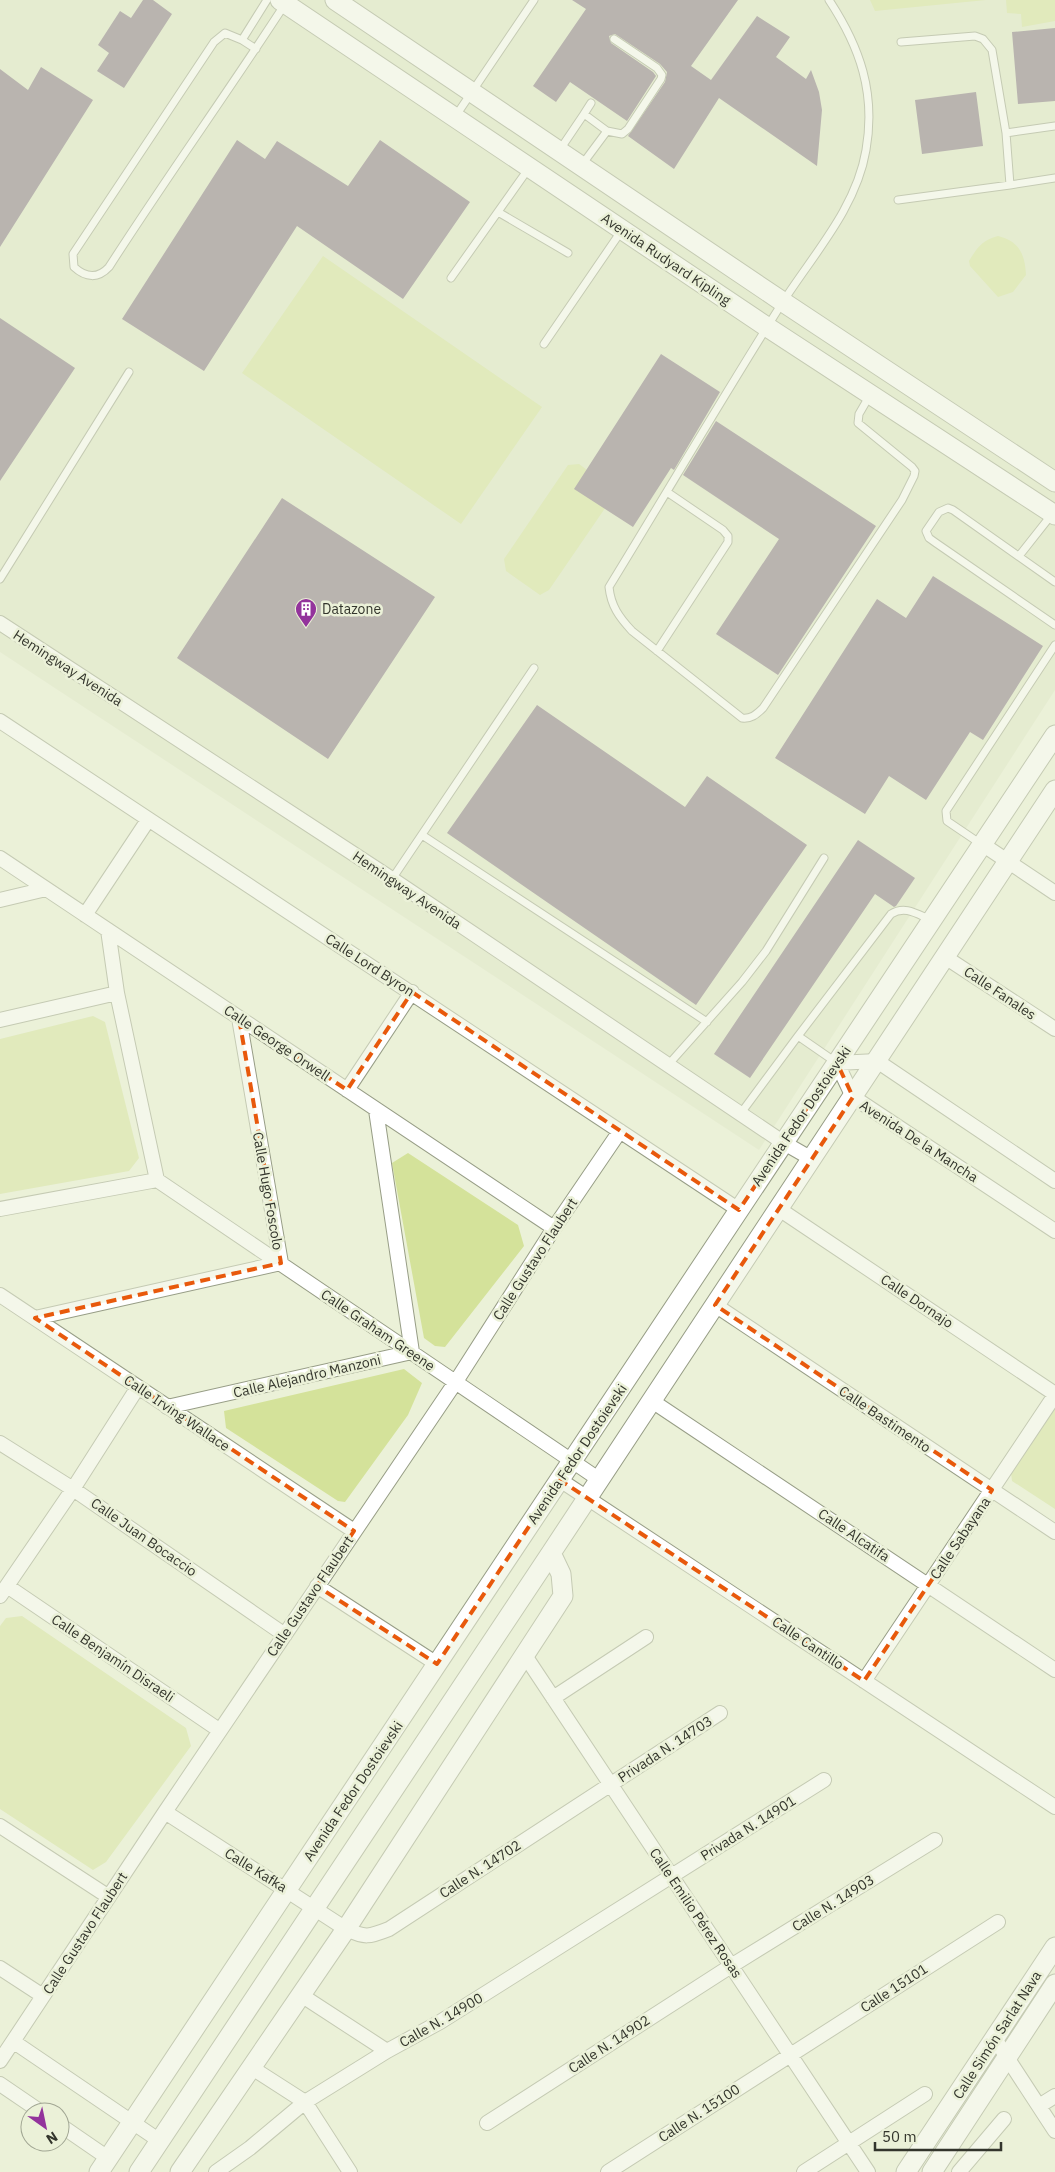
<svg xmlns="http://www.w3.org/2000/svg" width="1055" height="2172" font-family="'IBM Plex Sans',sans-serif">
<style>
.built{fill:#dee6c6}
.green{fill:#d4e29a}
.building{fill:#7c6b7d}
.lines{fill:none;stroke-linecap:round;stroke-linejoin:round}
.lane-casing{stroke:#979d86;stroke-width:9}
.street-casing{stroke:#979d86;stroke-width:16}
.secondary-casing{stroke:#979d86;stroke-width:21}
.lane{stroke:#fff;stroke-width:7}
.street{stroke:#fff;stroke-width:14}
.secondary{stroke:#fff;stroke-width:19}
.marked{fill:none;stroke:#e8590c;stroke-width:4;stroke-dasharray:10 6;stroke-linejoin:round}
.labels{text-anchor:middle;stroke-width:5;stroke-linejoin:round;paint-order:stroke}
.street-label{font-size:14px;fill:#33352c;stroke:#ebf1d8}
.poi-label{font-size:14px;fill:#33352c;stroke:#ebf1d8;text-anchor:start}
</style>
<rect width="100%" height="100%" fill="#ebf1d8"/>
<path class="built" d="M 0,0 L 1055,0 L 1055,690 L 759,1150 L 0,652 Z"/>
<path class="green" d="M 870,0 L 986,0 L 875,11 Z
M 1006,0 L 1055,0 L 1055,21 L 1022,27 L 1021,14 L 1007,13 Z
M 998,236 C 1019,241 1025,254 1026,275 L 1013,292 L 998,297 L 970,266 L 969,261 C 977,248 982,240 998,236 Z
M 323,256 L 542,407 L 461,524 L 242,373 Z
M 579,464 L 610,487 L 612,498 L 549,590 L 540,595 L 506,571 L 504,559 L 568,465 Z
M 93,1016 L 105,1022 L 139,1158 L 129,1171 L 0,1194 L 0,1039 Z
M 408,1153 L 518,1225 L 524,1246 L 445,1347 L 435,1346 L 424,1338 L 392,1163 Z
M 404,1369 L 422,1383 L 408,1415 L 345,1502 L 338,1501 L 226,1428 L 224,1411 Z
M 1055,1409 L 1055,1509 L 1012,1481 L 1011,1473 Z
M 22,1616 L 186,1728 L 191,1746 L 106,1862 L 93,1870 L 0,1809 L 0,1626 L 6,1618 Z"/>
<path class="building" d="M 143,0 L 153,0 L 172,14 L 124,88 L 97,71 L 109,53 L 98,45 L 120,11 L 131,18 Z
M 572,0 L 738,0 L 691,66 L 711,80 L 757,16 L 790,37 L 776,57 L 806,79 L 811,70 L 819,92 L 822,110 L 817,166 L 719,98 L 674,169 L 628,136 L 665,82 L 667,72 L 660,64 L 615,34 L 609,36 L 611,43 L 653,72 L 656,76 L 627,121 L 570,82 L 556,102 L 533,86 L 586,9 Z
M 1055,28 L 1055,101 L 1018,104 L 1012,32 Z
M 41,67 L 93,100 L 0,247 L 0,69 L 28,90 Z
M 976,92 L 983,146 L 922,154 L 915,100 Z
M 237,140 L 265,159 L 277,141 L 348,186 L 380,140 L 470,202 L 403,299 L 297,226 L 204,371 L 122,319 Z
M 0,318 L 75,368 L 0,481 Z
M 661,354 L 720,392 L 674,470 L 671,468 L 633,527 L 574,489 Z
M 716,421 L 876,526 L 778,675 L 716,634 L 779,539 L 683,475 Z
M 282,498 L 435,597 L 328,759 L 177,658 Z
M 933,576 L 1043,646 L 983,740 L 970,732 L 926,800 L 889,776 L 865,814 L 775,758 L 877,599 L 906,618 Z
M 537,705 L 685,807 L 707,776 L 807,845 L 696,1005 L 447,833 Z
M 858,840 L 915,878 L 896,906 L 894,907 L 875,894 L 750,1078 L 714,1054 Z"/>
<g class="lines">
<g class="lane-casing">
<path id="lane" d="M 829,0 C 860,47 876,93 866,150 C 856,210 810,258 779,308 C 721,400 666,494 609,587 C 611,606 619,617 632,631 L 742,718 C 751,719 756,715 763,708 L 902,500 L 914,476 L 915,471 L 912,467 L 858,423 L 859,414 L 870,395
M 242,40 L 267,0
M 901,42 L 975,36 L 983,39 L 992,50 L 1006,133
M 256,49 L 242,40 L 225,33 L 214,42 L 73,254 L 74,267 C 86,278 98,279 109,267 C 166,178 228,92 285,4
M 584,114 L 591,103
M 455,117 L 534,0
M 559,151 L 584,114 L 607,131
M 581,166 L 607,131 L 622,134 L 628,129 L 661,79 L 662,75 L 657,68 L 614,39
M 1010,185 L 1055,178
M 898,200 L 1010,185 L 1006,133 L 1055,126
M 498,212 L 568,253
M 451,278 L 529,168
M 544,344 L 622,230
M 1019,556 L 1053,513
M 0,579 L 129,372
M 1055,582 L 953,510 L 948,508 L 939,512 L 926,531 L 929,538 L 936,543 L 1055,625
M 657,651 L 728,542 L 728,536 L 723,530 L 667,492
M 422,835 L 707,1022
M 981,844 L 947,821 L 946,811 L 1055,645
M 392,879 L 534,668
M 837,1063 L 798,1036 L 891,914 C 905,905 917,914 931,920
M 668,1065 L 742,982 L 766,951 L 824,858
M 741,1113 L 798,1036"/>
</g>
<g class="street-casing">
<path id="street" d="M 0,623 L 392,879 L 784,1143 L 812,1159
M 0,721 L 739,1210
M 982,844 L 1055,893
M 0,858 L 554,1228
M 0,900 L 46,889
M 85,915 L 148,820
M 108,930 L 117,993 L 157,1180 L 600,1480
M 945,957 L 1055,1029
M 0,1020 L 117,993
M 347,1090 L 412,992
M 1055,1181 L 877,1061 L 837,1063 L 853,1097 L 1055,1231
M 0,1209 L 157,1180
M 779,1209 L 1055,1394
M 0,1295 L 354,1531
M 715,1305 L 1055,1532
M 35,1318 L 281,1263 L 239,1018
M 652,1401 L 1055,1670
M 167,1407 L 412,1352 L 376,1110
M 0,1443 L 73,1489 L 285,1635
M 560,1480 L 1055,1807
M 7,1586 L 219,1730
M 317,1586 L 437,1664
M 0,1596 L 73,1489 L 138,1387
M 524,1654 L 868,2172
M 864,1681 L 1055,1395
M 553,1698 L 646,1637
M 165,1812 L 346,1929 C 365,1938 369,1937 389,1929 L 720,1713
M 0,1826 L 109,1897
M 0,1968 L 43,1996
M 301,1995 L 387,2051
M 995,2039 L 1055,2131
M 14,2042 L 160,2141
M 0,2061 L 165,1812 L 455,1383 L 554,1228 L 620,1131
M 252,2068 L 305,2102 L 350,2172
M 0,2084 L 41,2112
M 1039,2106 L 1055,2096
M 487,2123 L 731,1966 L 935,1840
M 60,2125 L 108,2158
M 216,2172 L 250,2148 L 305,2102 L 387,2051 L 440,2022 L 824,1780
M 608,2172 L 998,1922
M 804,2172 L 925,2094
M 959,2172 L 1004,2119"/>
</g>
<g class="secondary-casing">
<path id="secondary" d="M 280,0 L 767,327 L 1055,515
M 335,0 L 783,302 L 1055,482
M 99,2172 L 1055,735
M 139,2172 L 551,1553 L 1055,790
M 180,2172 L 346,1929 L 563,1596 L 561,1574 L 551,1553
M 906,2172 L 1055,1947
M 932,2172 L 1055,1984"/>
</g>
<use href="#lane" class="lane"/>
<use href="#street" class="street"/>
<use href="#secondary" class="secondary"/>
</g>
<path d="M0 0H1055V2172H0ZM 412,992 L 739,1210 L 837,1063 L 853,1097 L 715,1305 L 992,1490 L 864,1681 L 560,1480 L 437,1664 L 317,1586 L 354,1531 L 35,1318 L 281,1263 L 239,1018 L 347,1090 Z" fill="#ebf1d8" fill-opacity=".55" fill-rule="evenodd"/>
<path class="marked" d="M 412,992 L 739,1210 L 837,1063 L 853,1097 L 715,1305 L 992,1490 L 864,1681 L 560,1480 L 437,1664 L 317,1586 L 354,1531 L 35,1318 L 281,1263 L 239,1018 L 347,1090 Z"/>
<defs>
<g id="building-pin" transform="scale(1.125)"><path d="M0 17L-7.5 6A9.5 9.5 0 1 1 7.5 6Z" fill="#93339c" stroke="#ebf1d8"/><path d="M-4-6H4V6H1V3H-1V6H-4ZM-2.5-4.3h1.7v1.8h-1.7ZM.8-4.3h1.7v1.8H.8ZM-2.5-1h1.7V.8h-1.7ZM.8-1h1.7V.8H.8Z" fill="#fff"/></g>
</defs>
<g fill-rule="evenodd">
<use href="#building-pin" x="306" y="609"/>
</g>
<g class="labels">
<g class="street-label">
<text transform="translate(666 259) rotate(34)" y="5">Avenida Rudyard Kipling</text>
<text transform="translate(68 668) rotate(33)" y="5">Hemingway Avenida</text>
<text transform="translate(407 890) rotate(34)" y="5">Hemingway Avenida</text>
<text transform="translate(370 965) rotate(33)" y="5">Calle Lord Byron</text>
<text transform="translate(1000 993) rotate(34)" y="5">Calle Fanales</text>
<text transform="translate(277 1043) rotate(34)" y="5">Calle George Orwell</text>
<text transform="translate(801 1116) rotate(-56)" y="5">Avenida Fedor Dostoievski</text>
<text transform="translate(919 1141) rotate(33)" y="5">Avenida De la Mancha</text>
<text transform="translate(268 1191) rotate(80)" y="5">Calle Hugo Foscolo</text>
<text transform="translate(535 1259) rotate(-57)" y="5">Calle Gustavo Flaubert</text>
<text transform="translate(917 1301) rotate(34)" y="5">Calle Dornajo</text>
<text transform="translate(378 1330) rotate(34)" y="5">Calle Graham Greene</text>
<text transform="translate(307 1376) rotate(-13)" y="5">Calle Alejandro Manzoni</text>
<text transform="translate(177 1413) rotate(34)" y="5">Calle Irving Wallace</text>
<text transform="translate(885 1419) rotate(34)" y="5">Calle Bastimento</text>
<text transform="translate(577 1454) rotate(-56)" y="5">Avenida Fedor Dostoievski</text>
<text transform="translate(854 1535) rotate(34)" y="5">Calle Alcatifa</text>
<text transform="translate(144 1537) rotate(35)" y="5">Calle Juan Bocaccio</text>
<text transform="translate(960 1538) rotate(-56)" y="5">Calle Sabayana</text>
<text transform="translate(310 1596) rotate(-56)" y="5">Calle Gustavo Flaubert</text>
<text transform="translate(808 1643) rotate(34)" y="5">Calle Cantillo</text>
<text transform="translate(113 1658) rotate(34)" y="5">Calle Benjamín Disraeli</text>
<text transform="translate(665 1749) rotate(-33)" y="5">Privada N. 14703</text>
<text transform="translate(353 1791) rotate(-56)" y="5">Avenida Fedor Dostoievski</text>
<text transform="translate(748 1828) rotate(-32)" y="5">Privada N. 14901</text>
<text transform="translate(480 1869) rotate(-33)" y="5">Calle N. 14702</text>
<text transform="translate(256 1870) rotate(32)" y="5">Calle Kafka</text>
<text transform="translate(833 1903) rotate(-32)" y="5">Calle N. 14903</text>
<text transform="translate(696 1913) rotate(56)" y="5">Calle Emilio Pérez Rosas</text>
<text transform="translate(85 1933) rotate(-57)" y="5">Calle Gustavo Flaubert</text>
<text transform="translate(894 1988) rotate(-33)" y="5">Calle 15101</text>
<text transform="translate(441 2020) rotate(-30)" y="5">Calle N. 14900</text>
<text transform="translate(997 2035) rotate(-57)" y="5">Calle Simón Sarlat Nava</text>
<text transform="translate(609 2044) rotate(-33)" y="5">Calle N. 14902</text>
<text transform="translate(699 2113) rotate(-33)" y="5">Calle N. 15100</text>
</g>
<g class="poi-label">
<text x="322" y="614">Datazone</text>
</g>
</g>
<g transform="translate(45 2127) rotate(147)"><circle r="24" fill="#ebf1d8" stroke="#a1a693"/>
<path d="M0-4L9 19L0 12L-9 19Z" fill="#93339c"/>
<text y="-8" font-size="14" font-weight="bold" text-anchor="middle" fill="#33352c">N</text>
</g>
<path d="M875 2142v8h126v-8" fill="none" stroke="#33352c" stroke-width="2.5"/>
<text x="882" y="2142" font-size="15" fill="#33352c" stroke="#ebf1d8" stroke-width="4" paint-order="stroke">50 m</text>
</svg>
